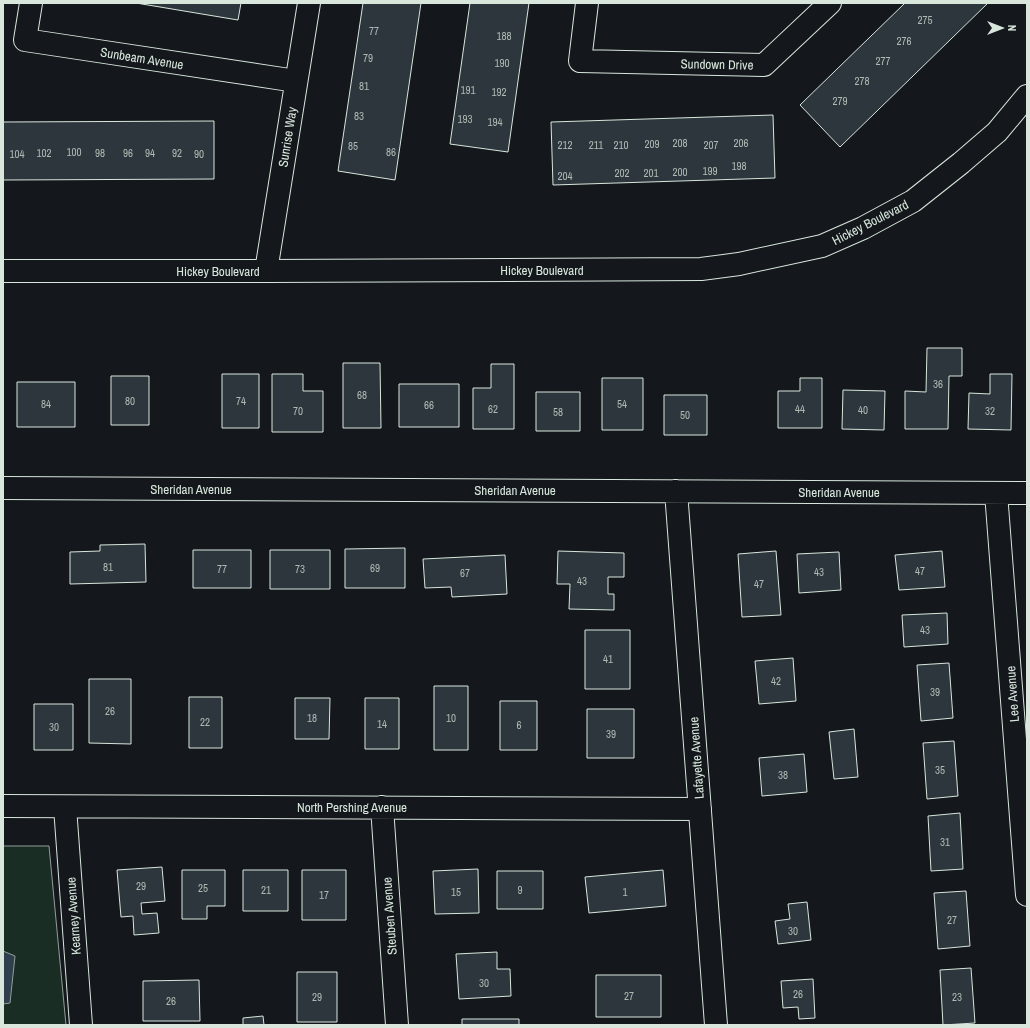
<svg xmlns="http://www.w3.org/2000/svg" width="1030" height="1028" font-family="'Archivo Narrow',sans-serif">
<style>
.green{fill:#1a2d24;stroke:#939e99}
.water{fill:#2f3f4d;stroke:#939e99}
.building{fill:#2c363c;stroke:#d8e6dc}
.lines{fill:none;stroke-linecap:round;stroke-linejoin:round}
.minor-casing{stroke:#d8e6dc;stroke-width:24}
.minor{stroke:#14181c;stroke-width:22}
.labels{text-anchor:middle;stroke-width:3;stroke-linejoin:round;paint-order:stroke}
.number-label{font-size:11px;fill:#adbab4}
.street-label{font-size:13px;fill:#d8e6dc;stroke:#14181c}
</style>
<rect width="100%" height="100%" fill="#14181c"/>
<path class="green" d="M 3,846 L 49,846 L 66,1025 L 3,1025 Z"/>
<path class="water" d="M 3,951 L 15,956 L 10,1003 L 3,1004 Z"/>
<path class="building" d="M 136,3 L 241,3 L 238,20 Z
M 363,3 L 421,3 L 395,180 L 338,171 Z
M 470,3 L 529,3 L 508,152 L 450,144 Z
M 905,3 L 988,3 L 840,147 L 800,105 Z
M 773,115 L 775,178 L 553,185 L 551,122 Z
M 214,121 L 214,179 L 3,180 L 3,122 Z
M 927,348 L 962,348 L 962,376 L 949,376 L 948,429 L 905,429 L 905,391 L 926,392 Z
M 343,363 L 380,363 L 381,428 L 343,428 Z
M 491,364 L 514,364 L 514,429 L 473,429 L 473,388 L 491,388 Z
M 222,374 L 259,374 L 259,428 L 222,428 Z
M 272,374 L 303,374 L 303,391 L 323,391 L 323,432 L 272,432 Z
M 990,374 L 1012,374 L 1011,430 L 968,429 L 969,393 L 990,394 Z
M 111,376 L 149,376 L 149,425 L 111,425 Z
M 602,378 L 643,378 L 643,430 L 602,430 Z
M 800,378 L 822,378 L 822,428 L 778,428 L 778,391 L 800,391 Z
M 17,382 L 75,382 L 75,427 L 17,427 Z
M 399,384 L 459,384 L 459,427 L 399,427 Z
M 843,390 L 885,391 L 884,430 L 842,429 Z
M 536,392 L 580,392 L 580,431 L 536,431 Z
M 664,395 L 707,395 L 707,435 L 664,435 Z
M 145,544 L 146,582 L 70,584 L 70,552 L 100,551 L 100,545 Z
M 405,548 L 405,588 L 345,588 L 345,549 Z
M 193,550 L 251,550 L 251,588 L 193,588 Z
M 270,550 L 330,550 L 330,589 L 270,589 Z
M 558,551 L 624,553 L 624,577 L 608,577 L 608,594 L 614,594 L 614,610 L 569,609 L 570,584 L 557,584 Z
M 776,551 L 781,615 L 742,617 L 738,554 Z
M 942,551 L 945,587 L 899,590 L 895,555 Z
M 839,552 L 841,590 L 799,593 L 797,554 Z
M 505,555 L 507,594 L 452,597 L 451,587 L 425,588 L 423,559 Z
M 947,613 L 948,644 L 904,647 L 902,615 Z
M 585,630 L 630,630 L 630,689 L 585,689 Z
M 793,658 L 796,701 L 759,704 L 755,661 Z
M 949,663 L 953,718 L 921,721 L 917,665 Z
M 89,679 L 131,679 L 131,744 L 89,743 Z
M 434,686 L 468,686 L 468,750 L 434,750 Z
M 189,697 L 222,697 L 222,748 L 189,748 Z
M 295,698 L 330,698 L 329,739 L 295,739 Z
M 365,698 L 399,698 L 399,749 L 365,749 Z
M 500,701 L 537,701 L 537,750 L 500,750 Z
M 34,704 L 73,704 L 73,750 L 34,750 Z
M 587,709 L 634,709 L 634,758 L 587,758 Z
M 854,729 L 858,777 L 834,779 L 829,732 Z
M 954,741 L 958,796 L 927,799 L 923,743 Z
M 804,754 L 807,792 L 762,796 L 759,758 Z
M 960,813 L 963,869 L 931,871 L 928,816 Z
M 162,867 L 165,901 L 141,903 L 142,914 L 157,913 L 159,933 L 134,935 L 133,916 L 121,917 L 117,870 Z
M 478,869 L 479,913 L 435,914 L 433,871 Z
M 182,870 L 225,870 L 225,906 L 207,906 L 207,919 L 182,919 Z
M 243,870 L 288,870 L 288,911 L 243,911 Z
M 302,870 L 346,870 L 346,920 L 302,920 Z
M 663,870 L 666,906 L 589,913 L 585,877 Z
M 497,871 L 543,871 L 543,909 L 497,909 Z
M 966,891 L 970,946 L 938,949 L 934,893 Z
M 807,902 L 811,940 L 778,944 L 775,921 L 790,919 L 788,904 Z
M 497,952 L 497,969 L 510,969 L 511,996 L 459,999 L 456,954 Z
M 971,968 L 975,1023 L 943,1025 L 940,970 Z
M 297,972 L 337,972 L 337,1022 L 297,1022 Z
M 596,975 L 661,975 L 661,1017 L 596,1017 Z
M 813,979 L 815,1018 L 799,1019 L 798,1007 L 783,1008 L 781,981 Z
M 199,980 L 200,1021 L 143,1021 L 143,981 Z
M 263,1016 L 264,1025 L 243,1025 L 243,1018 Z
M 462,1019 L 519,1019 L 519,1025 L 462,1025 Z"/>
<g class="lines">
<g class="minor-casing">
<path id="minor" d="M 31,3 L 25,40 L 296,81
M 587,3 L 580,61 L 764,65 L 830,3
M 3,271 L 266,271 L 701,269 L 739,264 L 822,246 L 863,228 L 913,201 L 961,163 L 997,132 L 1027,96
M 266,271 L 309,3
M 3,488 L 1027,493
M 676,491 L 716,1025
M 996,493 L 1027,895
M 3,806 L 700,809
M 65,807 L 81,1025
M 382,807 L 397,1025"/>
</g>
<use href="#minor" class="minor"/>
</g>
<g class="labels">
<g class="number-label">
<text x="925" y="24">275</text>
<text x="374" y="35">77</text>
<text x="504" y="40">188</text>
<text x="904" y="45">276</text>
<text x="368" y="62">79</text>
<text x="883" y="65">277</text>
<text x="502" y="67">190</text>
<text x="862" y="85">278</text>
<text x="364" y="90">81</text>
<text x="468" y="94">191</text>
<text x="499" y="96">192</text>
<text x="840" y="105">279</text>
<text x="359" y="120">83</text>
<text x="465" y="123">193</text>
<text x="495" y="126">194</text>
<text x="680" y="147">208</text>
<text x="741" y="147">206</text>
<text x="652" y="148">209</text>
<text x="565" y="149">212</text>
<text x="596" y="149">211</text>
<text x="621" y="149">210</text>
<text x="711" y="149">207</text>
<text x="353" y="150">85</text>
<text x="74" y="156">100</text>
<text x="391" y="156">86</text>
<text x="44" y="157">102</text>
<text x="100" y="157">98</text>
<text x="128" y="157">96</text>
<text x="150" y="157">94</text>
<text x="177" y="157">92</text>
<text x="17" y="158">104</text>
<text x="199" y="158">90</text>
<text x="739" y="170">198</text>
<text x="710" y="175">199</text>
<text x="680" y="176">200</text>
<text x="622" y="177">202</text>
<text x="651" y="177">201</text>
<text x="565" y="180">204</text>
<text x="938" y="388">36</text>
<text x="362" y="399">68</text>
<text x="130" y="405">80</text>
<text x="241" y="405">74</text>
<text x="46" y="408">84</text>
<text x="622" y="408">54</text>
<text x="429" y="409">66</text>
<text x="493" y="413">62</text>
<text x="800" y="413">44</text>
<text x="863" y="414">40</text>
<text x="298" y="415">70</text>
<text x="990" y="415">32</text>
<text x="558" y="416">58</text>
<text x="685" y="419">50</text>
<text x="108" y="571">81</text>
<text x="375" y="572">69</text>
<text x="222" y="573">77</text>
<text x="300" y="573">73</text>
<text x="920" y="575">47</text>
<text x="819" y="576">43</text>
<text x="465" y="577">67</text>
<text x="582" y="585">43</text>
<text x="759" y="588">47</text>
<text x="925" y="634">43</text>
<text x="608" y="663">41</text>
<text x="776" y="685">42</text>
<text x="935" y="696">39</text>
<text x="110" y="715">26</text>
<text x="312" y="722">18</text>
<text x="451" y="722">10</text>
<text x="205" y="726">22</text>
<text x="382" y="728">14</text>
<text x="519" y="729">6</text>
<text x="54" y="731">30</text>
<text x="611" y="738">39</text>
<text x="940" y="774">35</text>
<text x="783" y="779">38</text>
<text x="945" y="846">31</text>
<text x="141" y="890">29</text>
<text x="203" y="892">25</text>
<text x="266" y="894">21</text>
<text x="520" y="894">9</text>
<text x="456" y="896">15</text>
<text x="625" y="896">1</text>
<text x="324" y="899">17</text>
<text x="952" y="924">27</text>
<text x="793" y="935">30</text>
<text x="484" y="987">30</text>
<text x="798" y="998">26</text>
<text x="629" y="1000">27</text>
<text x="317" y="1001">29</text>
<text x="957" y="1001">23</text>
<text x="171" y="1005">26</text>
</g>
<g class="street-label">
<text transform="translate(142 58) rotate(9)" y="5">Sunbeam Avenue</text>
<text transform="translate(717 64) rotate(1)" y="5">Sundown Drive</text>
<text transform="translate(287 137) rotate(-81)" y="5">Sunrise Way</text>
<text transform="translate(870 222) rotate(-27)" y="5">Hickey Boulevard</text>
<text x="542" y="275">Hickey Boulevard</text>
<text x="218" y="276">Hickey Boulevard</text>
<text x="191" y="494">Sheridan Avenue</text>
<text x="515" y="495">Sheridan Avenue</text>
<text x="839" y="497">Sheridan Avenue</text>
<text transform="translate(1012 694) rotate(-94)" y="5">Lee Avenue</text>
<text transform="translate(696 758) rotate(-94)" y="5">Lafayette Avenue</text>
<text x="352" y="812">North Pershing Avenue</text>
<text transform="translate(73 916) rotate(-94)" y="5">Kearney Avenue</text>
<text transform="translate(389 916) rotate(-94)" y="5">Steuben Avenue</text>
</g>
</g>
<rect width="1030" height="1028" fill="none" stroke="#d8e6dc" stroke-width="8"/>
<g transform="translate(1002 28) rotate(90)" stroke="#14181c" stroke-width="3" paint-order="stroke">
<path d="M0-3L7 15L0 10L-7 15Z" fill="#d8e6dc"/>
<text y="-6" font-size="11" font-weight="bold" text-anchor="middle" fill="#d8e6dc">N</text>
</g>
</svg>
